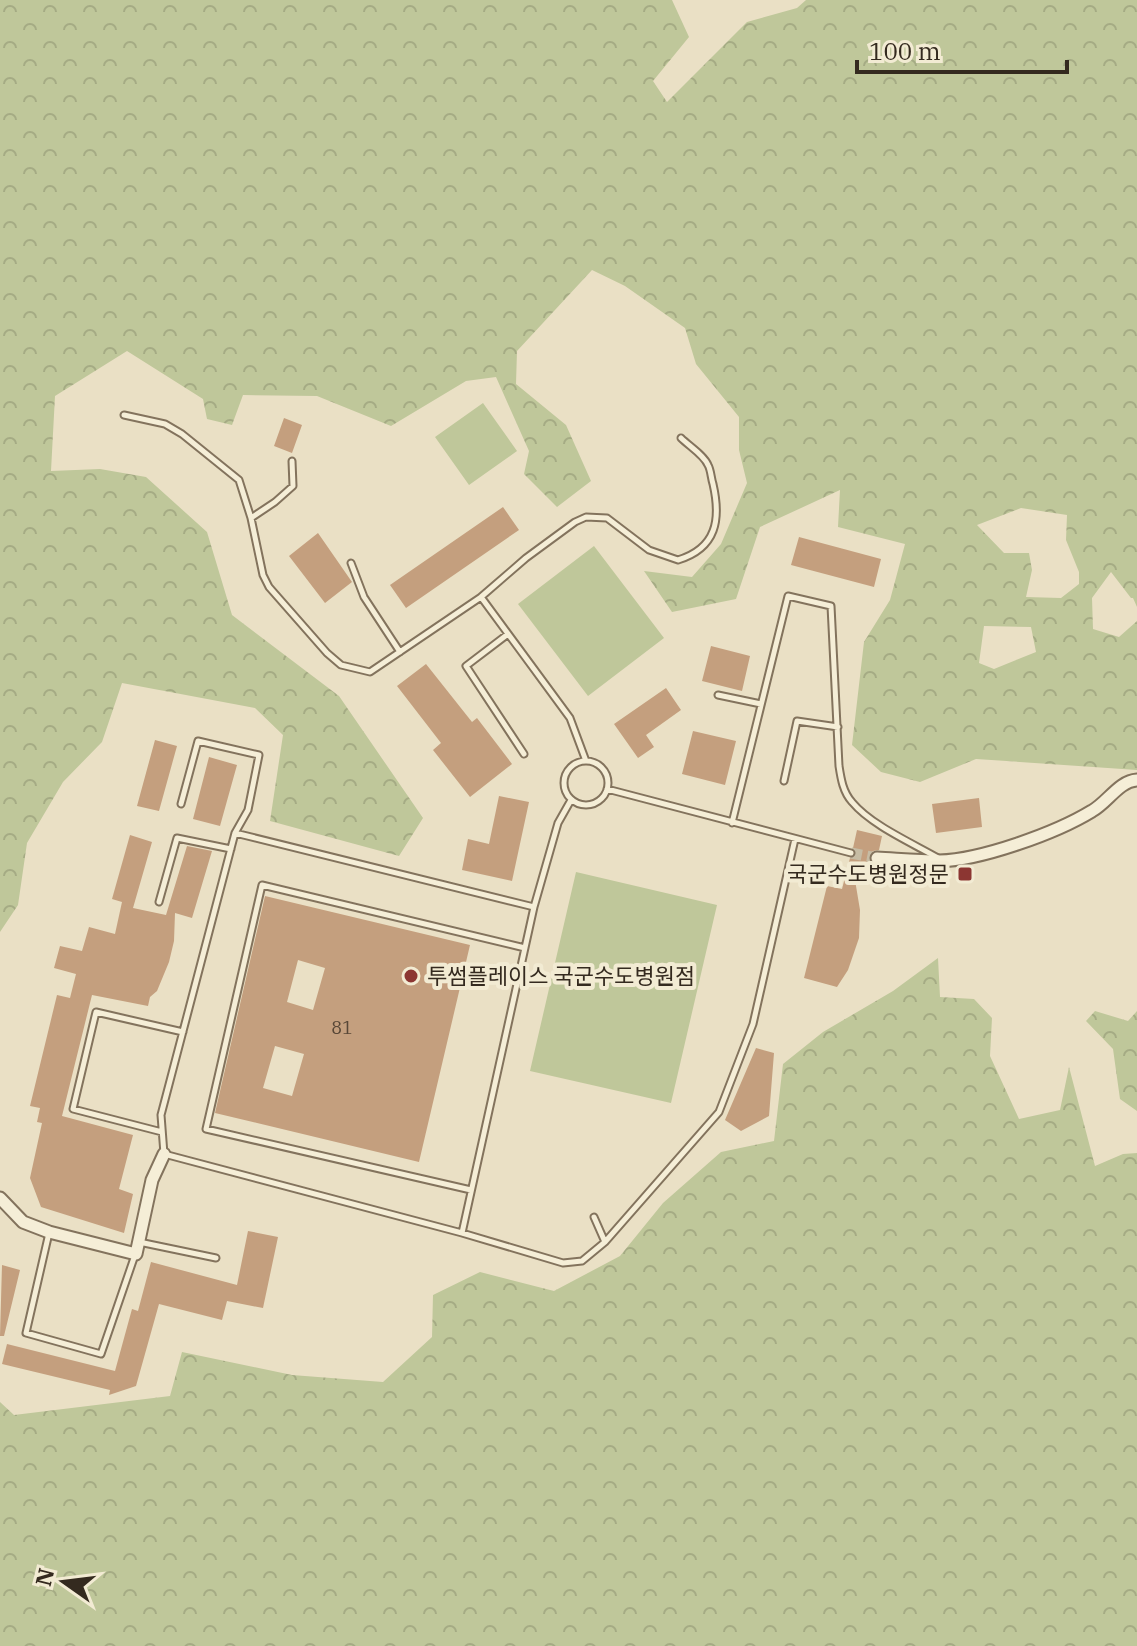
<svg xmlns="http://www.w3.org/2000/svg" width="1137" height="1646" font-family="'IBM Plex Serif','Noto Sans KR',serif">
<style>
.forest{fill:url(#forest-crowns);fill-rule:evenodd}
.park{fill:#bfc79a}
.building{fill:#c49f7e;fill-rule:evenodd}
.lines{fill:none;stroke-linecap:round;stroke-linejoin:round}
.street-tunnel{stroke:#c6bca4;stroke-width:11;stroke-dasharray:11 5.5;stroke-linecap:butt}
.lane-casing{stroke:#83735d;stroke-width:9}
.street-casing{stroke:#83735d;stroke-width:15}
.lane{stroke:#f5eed7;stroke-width:5}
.street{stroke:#f5eed7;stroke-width:11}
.poi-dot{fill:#8c3632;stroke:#f2ebd3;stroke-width:3}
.labels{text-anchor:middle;stroke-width:8;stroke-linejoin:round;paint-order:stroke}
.number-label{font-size:18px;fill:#584737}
.poi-label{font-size:22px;fill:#342a1f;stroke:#f2ebd3;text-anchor:end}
</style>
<defs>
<pattern id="forest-crowns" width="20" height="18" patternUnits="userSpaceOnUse" patternTransform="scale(2)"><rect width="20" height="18" fill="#bfc79a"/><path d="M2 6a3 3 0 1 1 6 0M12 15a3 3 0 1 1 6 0" fill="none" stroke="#a5ab84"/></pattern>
</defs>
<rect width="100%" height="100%" fill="#eae0c5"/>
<path class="forest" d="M 0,0 L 672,0 L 689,37 L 653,81 L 667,102 L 747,22 L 797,8 L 806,0 L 1137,0 L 1137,607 L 1133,598 L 1131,598 L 1111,572 L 1092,598 L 1093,629 L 1119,637 L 1137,621 L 1137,770 L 976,759 L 920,782 L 881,772 L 852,745 L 864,642 L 890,600 L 905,544 L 838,527 L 840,490 L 760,527 L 736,599 L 672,612 L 644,571 L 692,577 L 721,544 L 747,483 L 739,450 L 739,417 L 696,364 L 685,328 L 625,286 L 592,270 L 517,351 L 516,384 L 566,425 L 591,481 L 557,507 L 524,474 L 529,451 L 496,377 L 466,381 L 391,426 L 317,396 L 243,395 L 232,425 L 207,419 L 203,399 L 127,351 L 55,396 L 51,471 L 100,469 L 146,477 L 207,532 L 232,615 L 339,696 L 423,818 L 399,856 L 270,821 L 283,735 L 255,708 L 122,683 L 102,742 L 63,782 L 27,843 L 18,905 L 0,932 ZM 1021,508 L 1067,515 L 1066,540 L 1079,572 L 1079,584 L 1061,598 L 1026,597 L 1032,570 L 1029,553 L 1004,553 L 977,525 ZM 984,626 L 1031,627 L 1036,652 L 994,669 L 979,663 Z
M 938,958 L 940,997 L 974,999 L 992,1018 L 990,1056 L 1019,1119 L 1060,1110 L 1069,1067 L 1095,1166 L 1123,1154 L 1137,1153 L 1137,1646 L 0,1646 L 0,1402 L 14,1415 L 170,1396 L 182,1352 L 292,1375 L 383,1382 L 432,1337 L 433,1295 L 480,1272 L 554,1291 L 620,1256 L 663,1203 L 721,1152 L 774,1141 L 783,1064 L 823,1032 L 893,991 Z
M 1095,1011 L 1128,1021 L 1137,1011 L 1137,1111 L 1120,1099 L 1113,1049 L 1086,1021 Z"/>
<path class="park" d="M 483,403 L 517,451 L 469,485 L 435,437 Z
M 594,546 L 664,638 L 588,696 L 518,604 Z
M 576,872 L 717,905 L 671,1103 L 530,1071 Z"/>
<path class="building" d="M 284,418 L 302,425 L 292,453 L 274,446 Z
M 503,507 L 519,530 L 406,608 L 390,585 Z
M 318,533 L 352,582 L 325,603 L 289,556 Z
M 799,537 L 881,559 L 874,587 L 791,565 Z
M 711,646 L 750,656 L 742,691 L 702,681 Z
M 426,664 L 472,722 L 477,718 L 512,764 L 470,797 L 433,750 L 441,743 L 397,686 Z
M 666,688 L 681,710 L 646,735 L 654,747 L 638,758 L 614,724 Z
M 693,731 L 736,741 L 725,785 L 682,774 Z
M 155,740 L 177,746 L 159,811 L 137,806 Z
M 209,757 L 237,765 L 220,826 L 193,819 Z
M 499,796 L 529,802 L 512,881 L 462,870 L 468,839 L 489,844 Z
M 979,798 L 982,827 L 936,833 L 932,804 Z
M 857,830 L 882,836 L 879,850 L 873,851 L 869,857 L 870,862 L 874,866 L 870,884 L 855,880 L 860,910 L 859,938 L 848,970 L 837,987 L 804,978 L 827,886 L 842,889 L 850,858 L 856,854 L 853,848 Z
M 130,835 L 152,842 L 133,908 L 166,915 L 187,846 L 212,851 L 192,918 L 175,913 L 174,941 L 169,962 L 157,991 L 150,997 L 148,1006 L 92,995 L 62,1116 L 133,1135 L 119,1189 L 133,1194 L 124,1233 L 41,1207 L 30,1178 L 42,1123 L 37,1122 L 40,1108 L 30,1106 L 57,995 L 70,998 L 76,974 L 54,968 L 60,946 L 82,951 L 89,927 L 115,934 L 122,902 L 112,899 Z
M 265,896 L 470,945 L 419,1162 L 215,1113 ZM 298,960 L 325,968 L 313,1010 L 287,1002 ZM 275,1046 L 304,1054 L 292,1096 L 263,1088 Z
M 756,1048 L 774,1053 L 769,1116 L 741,1131 L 725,1120 Z
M 248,1231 L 278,1237 L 263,1308 L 227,1301 L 222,1320 L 159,1304 L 136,1386 L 109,1395 L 110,1390 L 2,1364 L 7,1344 L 115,1371 L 132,1309 L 138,1311 L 151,1262 L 237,1285 Z
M 2,1265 L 20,1270 L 4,1336 L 0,1336 Z"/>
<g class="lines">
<path class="street-tunnel" d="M 851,853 L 877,858"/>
<g class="lane-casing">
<path id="lane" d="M 124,415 L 165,424 L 182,434 L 239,480 L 251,518 L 263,575 L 269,587 L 327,653 L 341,665 L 370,672 L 481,597 L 570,718 L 586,761
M 251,518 L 275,502 L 293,486 L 292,461
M 351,563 L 364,597 L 400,652
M 481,597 L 526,558 L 575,522 L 586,517 L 607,518 L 649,550 L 678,560 C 717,548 721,519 713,484 C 711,478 711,470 708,465 C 704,455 689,446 681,438
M 508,634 L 466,666 L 524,754
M 718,695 L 761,704
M564 783a22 22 0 1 1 44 0a22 22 0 1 1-44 0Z
M 784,781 L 797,721 L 838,727
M 607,789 L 851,853
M 181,804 L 198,741 L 259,755 L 248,810 L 235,833
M 732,823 L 788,596 L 831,606 L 839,766 C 841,779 843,792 852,802 C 871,825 912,843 938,858
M 159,902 L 177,838 L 231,849
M 534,907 L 462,1233 L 164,1154 L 161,1115 L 235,833 L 534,907 L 558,823 L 571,800
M 162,1132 L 73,1109 L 96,1012 L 183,1032
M 471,1190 L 206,1129 L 262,885 L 525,948
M 594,1217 L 605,1242
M 49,1233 L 26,1333 L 101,1354 L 135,1255
M 462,1233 L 563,1263 L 582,1261 L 605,1242 L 719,1112 L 753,1024 L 795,839
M 139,1242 L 216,1258"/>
</g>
<g class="street-casing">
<path id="street" d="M 877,858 C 897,859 918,861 939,861 C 981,860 1056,833 1092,811 C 1108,802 1119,781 1137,780
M 0,1198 L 23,1222 L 49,1232 L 136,1254 L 152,1180 L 164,1154"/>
</g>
<use href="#lane" class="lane"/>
<use href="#street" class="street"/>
</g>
<g class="poi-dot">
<rect x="957" y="866" width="16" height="16" rx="4"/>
<circle cx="411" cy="976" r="8"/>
</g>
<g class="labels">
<g class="number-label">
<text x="342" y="1034">81</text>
</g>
<g class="poi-label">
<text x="949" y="882">국군수도병원정문</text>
<text x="427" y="984" text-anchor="start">투썸플레이스 국군수도병원점</text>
</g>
</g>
<g transform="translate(64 1582) rotate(284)" stroke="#f2ebd3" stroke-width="6" paint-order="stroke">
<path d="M0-6L14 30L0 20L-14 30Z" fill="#342a1f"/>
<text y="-12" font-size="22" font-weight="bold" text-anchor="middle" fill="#342a1f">N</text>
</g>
<path d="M857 60v12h210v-12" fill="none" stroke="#342a1f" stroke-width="4"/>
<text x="869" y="60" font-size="24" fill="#342a1f" stroke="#f2ebd3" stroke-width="6" paint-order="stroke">100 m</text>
</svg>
